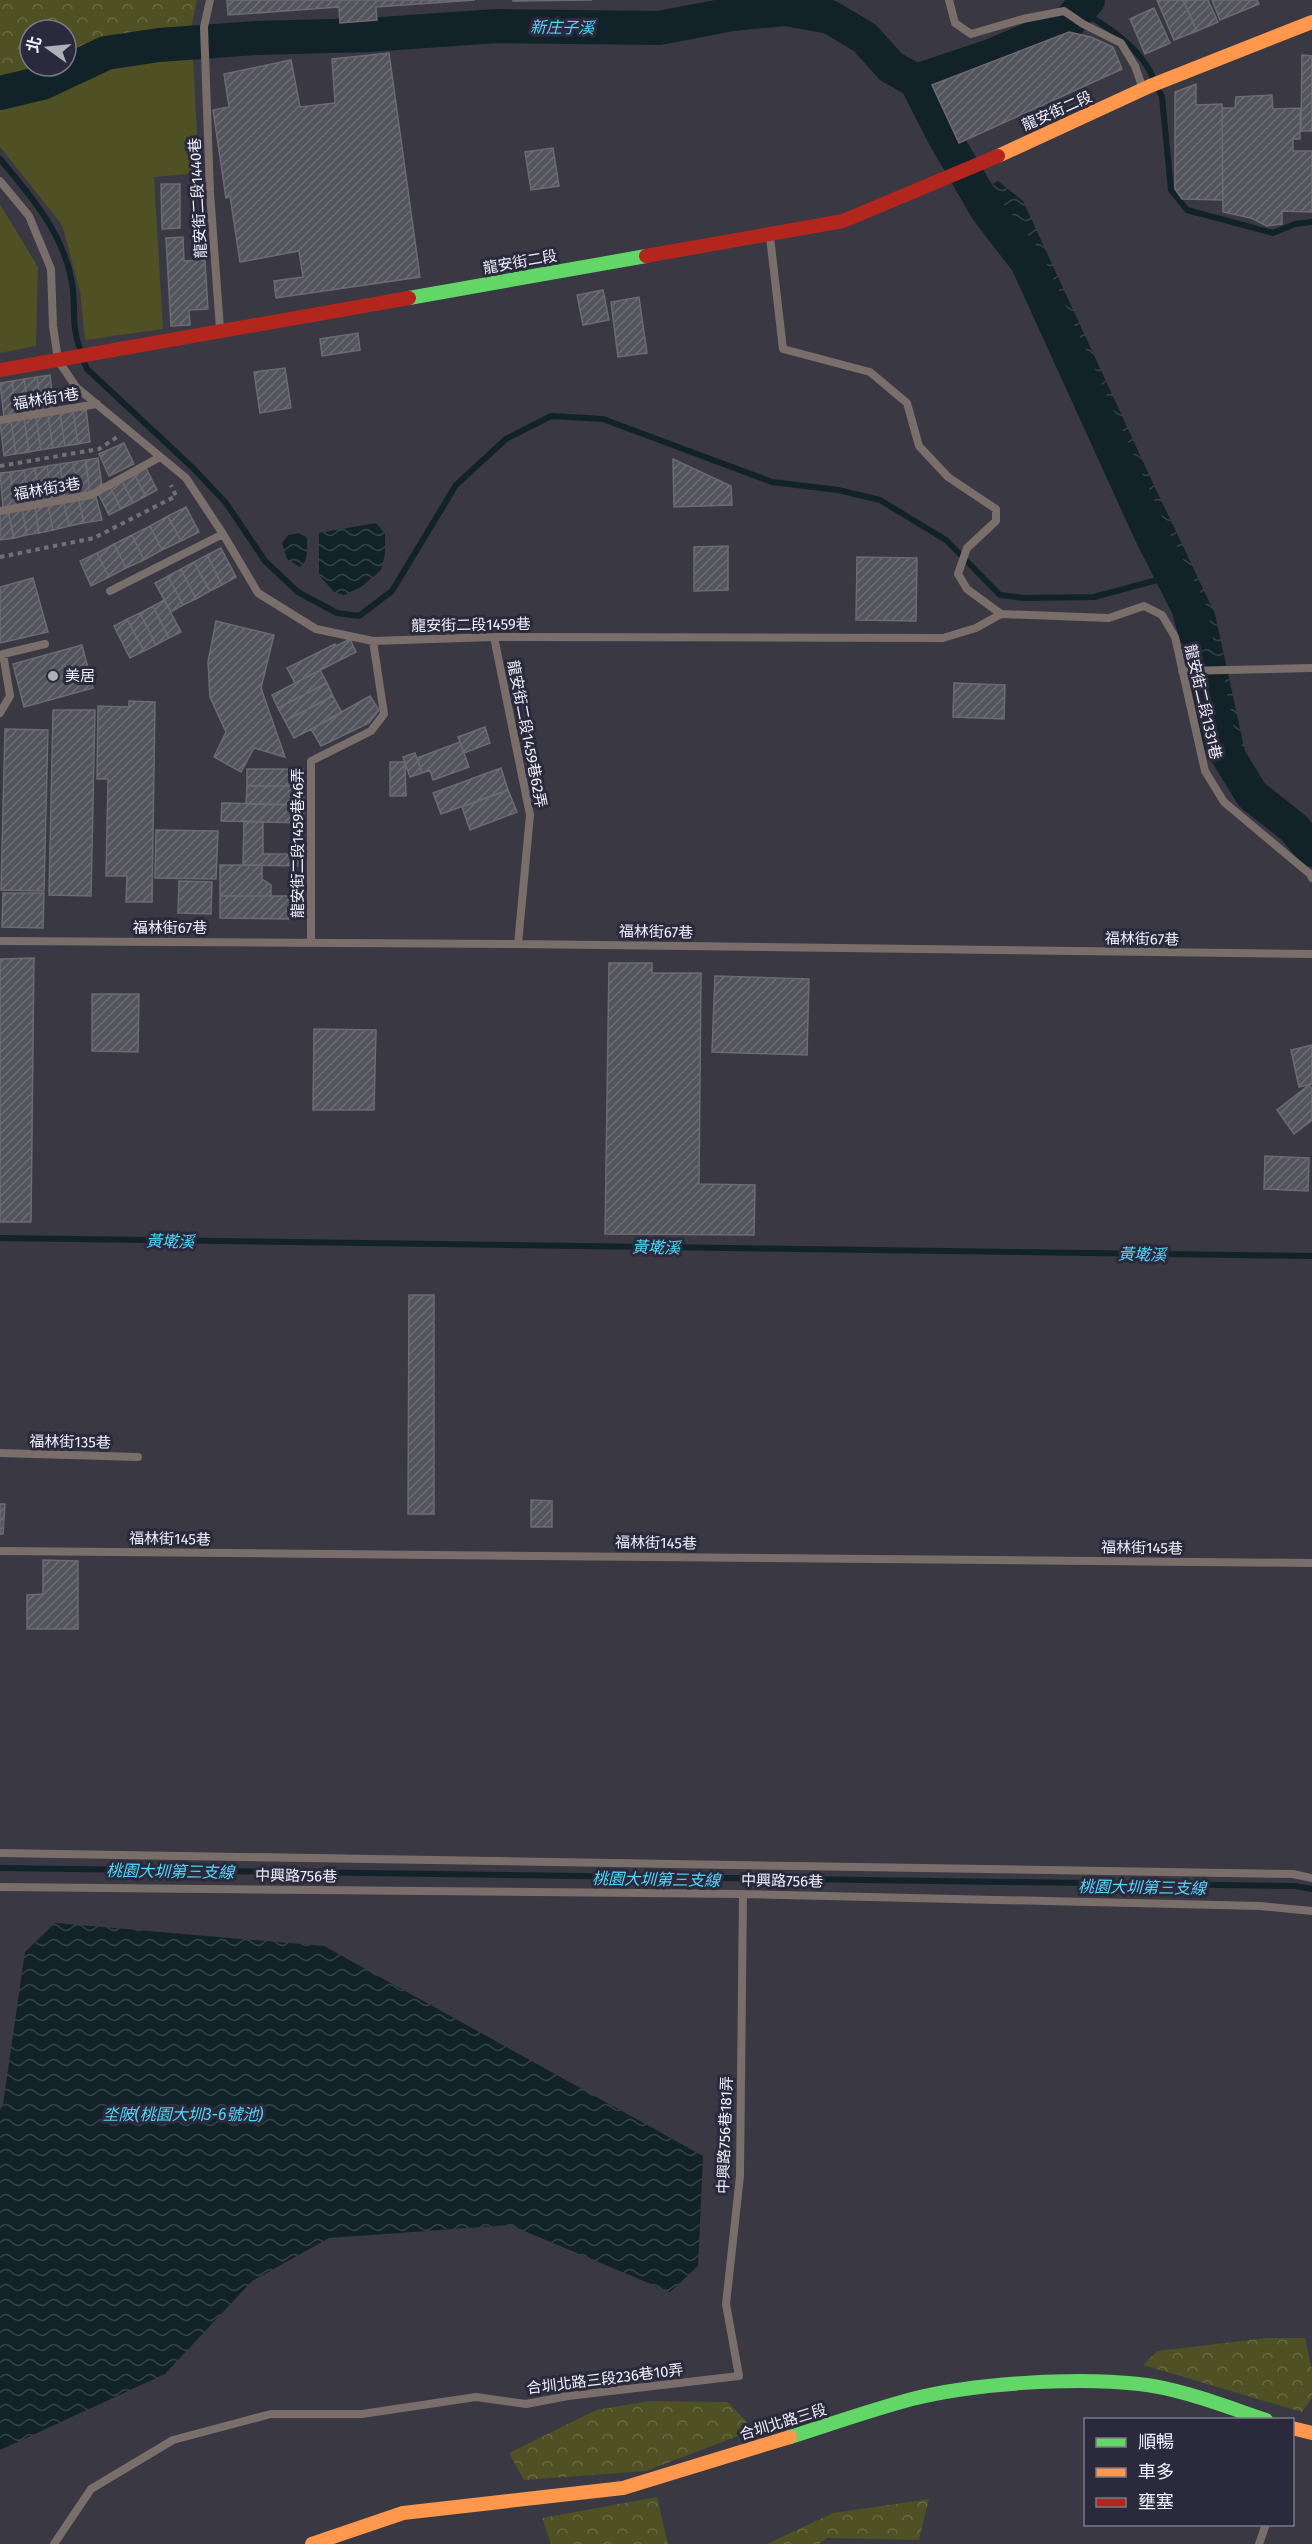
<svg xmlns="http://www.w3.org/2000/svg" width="1312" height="2544" font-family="'Fira Sans','Noto Sans TC',sans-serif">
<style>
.green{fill:#4f5023}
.forest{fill:url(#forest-crowns)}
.water{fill:url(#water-waves)}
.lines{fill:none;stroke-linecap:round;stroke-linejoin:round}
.stream{stroke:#122229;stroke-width:6}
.river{stroke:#122229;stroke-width:34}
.building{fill:url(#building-hatch);stroke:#6c6b74;stroke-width:1.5}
.path{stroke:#756f71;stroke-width:4;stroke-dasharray:4.5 4.5;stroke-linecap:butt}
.lane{stroke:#7a6e6a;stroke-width:8}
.fast{stroke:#63d668;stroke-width:14}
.slow{stroke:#ff974d;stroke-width:14}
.jam{stroke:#b3261e;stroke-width:14}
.poi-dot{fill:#b0b0bb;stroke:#2b2a3d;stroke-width:2}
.labels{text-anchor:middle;stroke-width:6;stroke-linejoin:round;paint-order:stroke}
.street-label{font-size:15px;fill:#f0f0fc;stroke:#2b2a3d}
.poi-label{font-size:15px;fill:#f0f0fc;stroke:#2b2a3d;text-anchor:start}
.water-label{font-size:16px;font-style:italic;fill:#4ed9fd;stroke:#2b2a3d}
</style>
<defs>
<pattern id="forest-crowns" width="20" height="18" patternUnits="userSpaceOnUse" patternTransform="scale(1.5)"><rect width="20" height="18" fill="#4f5023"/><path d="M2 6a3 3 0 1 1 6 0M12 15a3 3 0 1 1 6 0" fill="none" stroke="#696a44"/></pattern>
<pattern id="water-waves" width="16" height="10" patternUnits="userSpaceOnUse" patternTransform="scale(1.5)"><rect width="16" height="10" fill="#122229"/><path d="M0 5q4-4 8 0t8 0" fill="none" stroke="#354249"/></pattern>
<pattern id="building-hatch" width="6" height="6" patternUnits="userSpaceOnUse" patternTransform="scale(1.5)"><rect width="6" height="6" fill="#54545c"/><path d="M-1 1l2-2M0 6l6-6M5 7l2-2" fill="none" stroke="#6d6d74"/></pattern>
</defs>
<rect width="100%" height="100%" fill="#393843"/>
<path class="green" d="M 193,57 L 199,173 L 154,177 L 163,329 L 85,340 L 80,291 L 62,225 L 0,147 L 0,108 L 47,98 L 114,63 Z
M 0,204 L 38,267 L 36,346 L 0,353 Z"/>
<path class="forest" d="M 0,0 L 197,0 L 190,34 L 104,39 L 66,58 L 66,30 L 30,30 L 30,66 L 50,66 L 34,74 L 0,81 Z
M 1267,2338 L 1305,2338 L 1312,2370 L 1312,2398 L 1302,2412 L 1143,2365 L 1157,2351 Z
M 649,2401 L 728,2402 L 754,2430 L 646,2471 L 524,2480 L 509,2453 L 596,2410 Z
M 657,2497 L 668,2544 L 551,2544 L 542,2518 Z
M 929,2499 L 919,2540 L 827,2538 L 819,2544 L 767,2544 L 833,2513 Z"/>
<path class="water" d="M 998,181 L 1023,201 L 1152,481 L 1215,614 L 1248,765 L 1262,783 L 1312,827 L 1312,860 L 1252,808 L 1239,788 L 1202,654 L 1178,587 L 1035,260 C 1016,226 1010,215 977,193 Z
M 376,523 L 385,534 L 385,554 L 381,570 L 361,587 L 344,595 L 334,592 L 319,575 L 319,533 Z
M 301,533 L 307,538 C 307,548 309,561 300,567 L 287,559 L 282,543 L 288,535 Z
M 55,1923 L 324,1946 L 703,2156 L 698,2266 L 670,2292 L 510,2225 L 329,2238 L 252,2281 L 165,2374 L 0,2450 L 0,2110 L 3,2104 L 25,1952 Z"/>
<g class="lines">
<path class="stream" d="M 1080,10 C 1108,27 1141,47 1154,80
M 1158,89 L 1162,97 L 1171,190 L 1187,210 L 1273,233 L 1295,224 L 1312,222
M 0,159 C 33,198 67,238 73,290 C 75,311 72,329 80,349
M 84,362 L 87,369 L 193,468 L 226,503 L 265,561 L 298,592 L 337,613 L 359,616 L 392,591 L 456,485 L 506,439 L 551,416 L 603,419 L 772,482 L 838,490 L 880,500 L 946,540 L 1000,595 L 1024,598 L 1094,597 L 1172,576
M 0,1238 L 1312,1256
M 0,1868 L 1295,1886 L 1312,1889"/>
<path class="river" d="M 916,81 L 944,136 L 987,210 L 1027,262 L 1151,534 L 1188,607 L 1196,635
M 0,93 L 42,83 L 106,53 L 159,45 L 257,38 L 368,35 L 497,26 L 659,28 L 732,14 L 786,9 L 830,17 L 865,38 L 891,67 L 916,81 L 993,55 L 1067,24 L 1088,0
M 1206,675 L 1219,741 L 1252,795 L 1294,828 L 1312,850"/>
</g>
<path class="building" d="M 227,0 L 475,0 L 376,7 L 377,20 L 340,23 L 339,7 L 228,15 Z
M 513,0 L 592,0 L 513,1 Z
M 1157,0 L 1183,0 L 1197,31 L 1174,40 Z
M 1183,0 L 1208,0 L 1218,22 L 1197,31 Z
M 1212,0 L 1257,0 L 1259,4 L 1220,20 Z
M 1154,8 L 1170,43 L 1145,54 L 1130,19 Z
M 1069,32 L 1091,37 L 1113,47 L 1122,69 L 959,143 L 932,85 Z
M 389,53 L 420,277 L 276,298 L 274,281 L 303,277 L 299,251 L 240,262 L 230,196 L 226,198 L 213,110 L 229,107 L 224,74 L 291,60 L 300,107 L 335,103 L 332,59 Z
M 1302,55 L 1312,56 L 1312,131 L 1301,131 Z
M 1196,84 L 1196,105 L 1222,104 L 1223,200 L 1182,199 L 1175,189 L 1175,92 Z
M 1272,95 L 1273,109 L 1300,108 L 1300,139 L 1293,139 L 1293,151 L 1312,151 L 1312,212 L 1282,211 L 1282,224 L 1267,226 L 1251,218 L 1223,212 L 1222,108 L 1235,108 L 1236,97 Z
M 553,148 L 559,186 L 531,190 L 525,152 Z
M 161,184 L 180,184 L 180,228 L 162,229 Z
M 183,237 L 184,261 L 205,260 L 208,309 L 189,310 L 190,325 L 171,326 L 166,238 Z
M 603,290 L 609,320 L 583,325 L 577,295 Z
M 639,297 L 647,353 L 618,357 L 611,302 Z
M 358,333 L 360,350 L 322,356 L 320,339 Z
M 285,368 L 291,408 L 260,413 L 254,372 Z
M 50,375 L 54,409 L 42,411 L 37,377 Z
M 37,377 L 42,411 L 29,413 L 24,379 Z
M 24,379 L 29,413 L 16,414 L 12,381 Z
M 12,381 L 16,414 L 4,417 L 0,383 Z
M 86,409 L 90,442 L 78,444 L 73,411 Z
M 73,411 L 78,444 L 65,446 L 60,413 Z
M 60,413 L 65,446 L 53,448 L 48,415 Z
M 48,415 L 53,448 L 41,450 L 36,417 Z
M 36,417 L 41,450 L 29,452 L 24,418 Z
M 24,418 L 29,452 L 16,454 L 11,421 Z
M 11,421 L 16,454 L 4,456 L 0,422 Z
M 124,443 L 134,464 L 109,476 L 99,454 Z
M 98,458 L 102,486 L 90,494 L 86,460 Z
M 673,459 L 731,486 L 732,505 L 674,507 Z
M 85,460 L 90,494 L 78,496 L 73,462 Z
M 73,462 L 78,496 L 65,498 L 60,464 Z
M 60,464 L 65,498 L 52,499 L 47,466 Z
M 47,466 L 52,499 L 40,501 L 35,468 Z
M 35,468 L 40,501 L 29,503 L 24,470 Z
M 146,468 L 157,490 L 146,496 L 134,474 Z
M 24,470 L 29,503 L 16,505 L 10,472 Z
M 10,472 L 16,505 L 3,507 L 0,473 Z
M 134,474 L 146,496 L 133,503 L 122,481 Z
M 122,481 L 133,503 L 121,509 L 110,487 Z
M 110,487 L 121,509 L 109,515 L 98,493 Z
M 96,497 L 102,520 L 84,523 L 79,500 Z
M 79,500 L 84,523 L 69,526 L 64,502 Z
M 64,502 L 69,526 L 53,530 L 48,505 Z
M 48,505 L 53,530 L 39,533 L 35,507 Z
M 35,507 L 39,533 L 27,535 L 22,509 Z
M 186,507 L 199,532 L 181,541 L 168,516 Z
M 22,509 L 27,535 L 14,538 L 8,511 Z
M 8,511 L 14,538 L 0,540 L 0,513 Z
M 168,516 L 181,541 L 162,550 L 150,526 Z
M 150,526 L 162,550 L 144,560 L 132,535 Z
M 132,535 L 144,560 L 126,568 L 114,544 Z
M 114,544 L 126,568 L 109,577 L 97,553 Z
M 728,546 L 728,590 L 694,591 L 694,547 Z
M 221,548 L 236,577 L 222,585 L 207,555 Z
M 97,553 L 109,577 L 91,586 L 80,561 Z
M 207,555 L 222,585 L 210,591 L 194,562 Z
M 857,557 L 917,558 L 916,621 L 856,620 Z
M 194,562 L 210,591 L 196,599 L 181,569 Z
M 181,569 L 196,599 L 183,605 L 168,576 Z
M 168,576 L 183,605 L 171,612 L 155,583 Z
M 33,578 L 48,632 L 0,643 L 0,587 Z
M 164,600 L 181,632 L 169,638 L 153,606 Z
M 153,606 L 169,638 L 156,645 L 140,613 Z
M 140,613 L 156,645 L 144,651 L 127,619 Z
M 127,619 L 144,651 L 130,658 L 114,626 Z
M 216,621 L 274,635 L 261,688 L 285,757 L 254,748 L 241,772 L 214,757 L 226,732 L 210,697 L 208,662 Z
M 350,639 L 356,652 L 295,683 L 287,668 L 335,644 L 336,646 Z
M 82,645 L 93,688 L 24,707 L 13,664 Z
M 320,670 L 327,683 L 278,708 L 272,695 Z
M 327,683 L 333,696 L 285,721 L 278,708 Z
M 954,683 L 1005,685 L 1004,719 L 953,717 Z
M 333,696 L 342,713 L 294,738 L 285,721 Z
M 370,696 L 379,710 L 369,723 L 321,746 L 311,729 Z
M 129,701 L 155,702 L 152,902 L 126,902 L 127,876 L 106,876 L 108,779 L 97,779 L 98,706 L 129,707 Z
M 53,710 L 95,710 L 91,896 L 49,895 Z
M 485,727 L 490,743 L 464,753 L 458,737 Z
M 5,729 L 48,730 L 44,891 L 1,890 Z
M 460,742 L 469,767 L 433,780 L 430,770 L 422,773 L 417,758 Z
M 415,753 L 422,773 L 410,777 L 403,757 Z
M 390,762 L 405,762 L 406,796 L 390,796 Z
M 501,768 L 508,790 L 441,814 L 433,793 Z
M 247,769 L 303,769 L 303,786 L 247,786 Z
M 247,786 L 303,786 L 304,805 L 246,804 Z
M 508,790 L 517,812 L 470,830 L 462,807 Z
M 222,803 L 304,805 L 303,823 L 221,821 Z
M 244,821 L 263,822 L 263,854 L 303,854 L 303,866 L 243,865 Z
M 156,830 L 218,831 L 216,879 L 155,878 Z
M 220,865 L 262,865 L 262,879 L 271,885 L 271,896 L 220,896 Z
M 179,881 L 212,882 L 211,914 L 178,913 Z
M 3,893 L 44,893 L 43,928 L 2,927 Z
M 220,896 L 291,896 L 291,919 L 220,918 Z
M 34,958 L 31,1222 L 0,1222 L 0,959 Z
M 609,963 L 652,963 L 652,973 L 701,973 L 699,1184 L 755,1185 L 754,1235 L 605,1234 Z
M 715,976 L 809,979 L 807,1055 L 712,1052 Z
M 92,994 L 139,994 L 138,1052 L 92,1051 Z
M 314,1029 L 376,1030 L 374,1110 L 313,1110 Z
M 1312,1045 L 1312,1084 L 1299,1087 L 1291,1050 Z
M 1309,1085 L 1312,1089 L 1312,1120 L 1294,1134 L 1277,1110 Z
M 1265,1156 L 1309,1158 L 1308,1191 L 1264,1189 Z
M 409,1295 L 434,1295 L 434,1514 L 408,1514 Z
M 531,1500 L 552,1501 L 552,1527 L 531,1527 Z
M 0,1504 L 5,1504 L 3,1534 L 0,1534 Z
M 43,1560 L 78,1561 L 78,1629 L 27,1629 L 27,1595 L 43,1594 Z"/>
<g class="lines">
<path class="path" d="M 0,466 L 99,449 L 117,437
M 0,557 L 94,538 L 176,496 L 171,485"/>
<path class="lane" d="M 210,0 L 204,27 L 210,192 L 220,329
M 949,0 L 955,23 L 971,34 L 1023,19 L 1064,11 L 1083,24 L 1121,43 L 1135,66 L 1142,86
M 0,181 L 29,216 L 51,269 L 53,326 L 58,360 L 76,387 L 186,478 L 223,534 L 258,593 L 316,629 L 373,641 L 494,637 L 943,638 L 976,628 L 1001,614
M 770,237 L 783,349 L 870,372 L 907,403 L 919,446 L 948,477 L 996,509 L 996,521 L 967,548 L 958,574 L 967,589 L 1001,614 L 1109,618 L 1144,606 L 1162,615 L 1175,637 L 1205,771 L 1224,802 L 1310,874 L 1312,878
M 0,420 L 97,404
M 0,511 L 91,495 L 160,457
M 110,591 L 223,534
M 494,637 L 530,815 L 518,944
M 1182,671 L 1312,668
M 0,713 L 10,696 L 3,654 L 45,644
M 0,941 L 518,944 L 1312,954
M 311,942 L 311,761 L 371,731 L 384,714 L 373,641
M 0,1453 L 138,1457
M 0,1551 L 1312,1563
M 0,1853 L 1293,1874 L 1312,1878
M 0,1887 L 743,1894 L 1260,1906 L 1312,1911
M 54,2544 L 91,2489 L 173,2440 L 271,2414 L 362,2414 L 476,2397 L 526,2404 L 568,2396 L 739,2376 L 726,2304 L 740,2176 L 743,1894
M 1259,2544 L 1266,2524"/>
<path class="fast" d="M 409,298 L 646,256
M 790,2437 C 831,2424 871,2410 912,2399 C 976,2383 1074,2377 1139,2384 C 1179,2388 1227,2407 1266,2420"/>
<path class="slow" d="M 998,156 L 1150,86 L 1312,22
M 1292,2428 L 1312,2433
M 312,2544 L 403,2513 L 623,2488 L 790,2437"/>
<path class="jam" d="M 646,256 L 843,221 L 998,156
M 0,370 L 409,298"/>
</g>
<circle class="poi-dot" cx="53" cy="676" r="6"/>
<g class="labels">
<g class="street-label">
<text transform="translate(1057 111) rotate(-24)" y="5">龍安街二段</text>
<text transform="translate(198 198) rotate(-93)" y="5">龍安街二段1440巷</text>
<text transform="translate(520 262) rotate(-10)" y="5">龍安街二段</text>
<text transform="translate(46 399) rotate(-9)" y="5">福林街1巷</text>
<text transform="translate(47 489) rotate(-10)" y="5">福林街3巷</text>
<text transform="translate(471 625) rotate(-1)" y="5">龍安街二段1459巷</text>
<text transform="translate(1203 702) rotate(77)" y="5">龍安街二段1331巷</text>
<text transform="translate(527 734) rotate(79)" y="5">龍安街二段1459巷62弄</text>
<text transform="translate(298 843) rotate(-90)" y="5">龍安街二段1459巷46弄</text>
<text x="170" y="933">福林街67巷</text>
<text transform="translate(656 932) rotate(1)" y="5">福林街67巷</text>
<text transform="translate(1142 939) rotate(1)" y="5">福林街67巷</text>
<text transform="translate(70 1442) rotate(1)" y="5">福林街135巷</text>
<text transform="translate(170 1539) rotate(1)" y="5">福林街145巷</text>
<text transform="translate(656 1543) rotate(1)" y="5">福林街145巷</text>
<text transform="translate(1142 1548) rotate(1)" y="5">福林街145巷</text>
<text transform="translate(296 1876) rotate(1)" y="5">中興路756巷</text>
<text transform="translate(782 1881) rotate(1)" y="5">中興路756巷</text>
<text transform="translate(725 2135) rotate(-88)" y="5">中興路756巷181弄</text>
<text transform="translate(605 2379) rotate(-7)" y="5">合圳北路三段236巷10弄</text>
<text transform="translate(783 2422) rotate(-17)" y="5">合圳北路三段</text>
</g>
<g class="poi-label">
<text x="65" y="681">美居</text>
</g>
<g class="water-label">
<text transform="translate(562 27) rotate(1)" y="6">新庄子溪</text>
<text transform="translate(170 1241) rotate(1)" y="6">黃墘溪</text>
<text transform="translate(656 1247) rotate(1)" y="6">黃墘溪</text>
<text transform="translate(1142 1254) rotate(1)" y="6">黃墘溪</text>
<text transform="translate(170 1871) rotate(1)" y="6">桃園大圳第三支線</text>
<text transform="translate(656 1879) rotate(1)" y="6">桃園大圳第三支線</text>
<text transform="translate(1142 1887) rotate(1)" y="6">桃園大圳第三支線</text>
<text x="183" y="2120">坔陂(桃園大圳3-6號池)</text>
</g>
</g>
<rect x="1084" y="2418" width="210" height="108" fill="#2b2a3d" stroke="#7a7989" stroke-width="1.5"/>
<rect x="1096" y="2438" width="30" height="9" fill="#63d668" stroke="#7a7989" stroke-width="1.5"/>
<text x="1138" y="2448" font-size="18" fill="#f0f0fc">順暢</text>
<rect x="1096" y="2468" width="30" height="9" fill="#ff974d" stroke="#7a7989" stroke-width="1.5"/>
<text x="1138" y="2478" font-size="18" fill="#f0f0fc">車多</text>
<rect x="1096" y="2498" width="30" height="9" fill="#b3261e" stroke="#7a7989" stroke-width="1.5"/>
<text x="1138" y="2508" font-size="18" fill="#f0f0fc">壅塞</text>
<g transform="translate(48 48) rotate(285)"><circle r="28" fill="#2b2a3d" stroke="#7a7989" stroke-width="1.5"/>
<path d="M0-4.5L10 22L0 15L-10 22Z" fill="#b0b0bb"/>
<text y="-9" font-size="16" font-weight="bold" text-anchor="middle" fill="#f0f0fc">北</text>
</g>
</svg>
